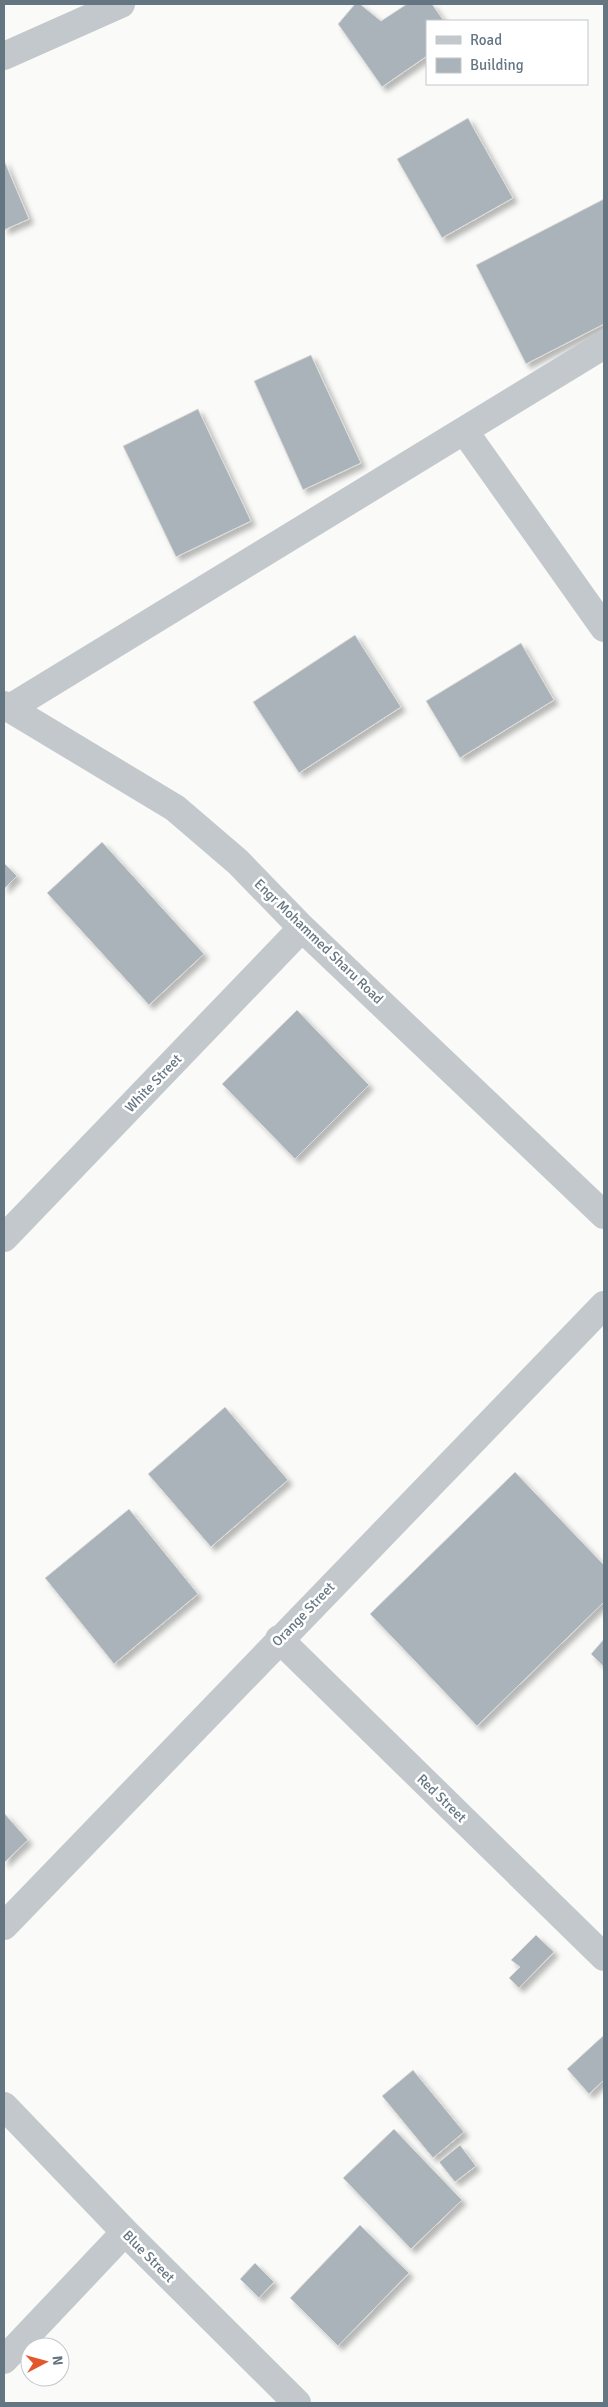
<svg xmlns="http://www.w3.org/2000/svg" width="608" height="2407" font-family="Signika,sans-serif">
<style>
.building{fill:#aab3b9;stroke:#dcdcda;filter:url(#shadow)}
.lines{fill:none;stroke-linecap:round;stroke-linejoin:round}
.minor{stroke:#c3c8cc;stroke-width:28}
.labels{text-anchor:middle;stroke-width:5;stroke-linejoin:round;paint-order:stroke}
.street-label{font-size:14px;fill:#657683;stroke:#fff}
</style>
<defs>
<filter id="shadow"><feDropShadow dx="4.5" dy="4.5" stdDeviation="2.5" flood-color="#0004"/></filter>
</defs>
<rect width="100%" height="100%" fill="#fafaf8"/>
<path class="building" d="M 355,4 L 360,4 L 381,21 L 407,4 L 432,4 L 444,21 L 427,21 L 427,56 L 382,87 L 338,24 Z
M 468,118 L 513,198 L 442,238 L 397,159 Z
M 4,160 L 29,219 L 4,230 Z
M 604,199 L 604,324 L 526,364 L 476,265 Z
M 311,355 L 361,463 L 303,490 L 254,381 Z
M 198,409 L 251,521 L 176,557 L 123,446 Z
M 355,635 L 401,707 L 299,773 L 253,702 Z
M 521,643 L 554,700 L 460,758 L 426,701 Z
M 102,842 L 204,954 L 149,1005 L 47,893 Z
M 4,863 L 17,876 L 4,889 Z
M 297,1010 L 369,1085 L 295,1159 L 222,1084 Z
M 225,1407 L 288,1480 L 211,1547 L 148,1474 Z
M 515,1472 L 604,1565 L 604,1602 L 477,1726 L 370,1614 Z
M 129,1509 L 198,1594 L 114,1664 L 45,1578 Z
M 604,1639 L 604,1667 L 591,1654 Z
M 4,1813 L 28,1840 L 4,1863 Z
M 536,1935 L 554,1952 L 519,1988 L 509,1978 L 520,1967 L 511,1960 Z
M 604,2035 L 604,2080 L 589,2094 L 567,2069 Z
M 413,2070 L 464,2132 L 433,2158 L 382,2096 Z
M 394,2129 L 462,2200 L 411,2249 L 343,2178 Z
M 460,2145 L 476,2166 L 455,2182 L 439,2162 Z
M 360,2225 L 409,2273 L 338,2346 L 290,2298 Z
M 255,2263 L 274,2282 L 259,2298 L 240,2279 Z"/>
<g class="lines">
<path class="minor" d="M 4,56 L 121,4
M 465,432 L 604,628
M 4,705 L 175,808 L 238,862 L 302,928 L 604,1215
M 10,708 L 604,345
M 4,1238 L 302,928
M 279,1639 L 604,1957
M 4,1926 L 604,1305
M 4,2106 L 125,2232 L 297,2403
M 4,2360 L 125,2232"/>
</g>
<g class="labels">
<g class="street-label">
<text transform="translate(319 941) rotate(44)" y="5">Engr Mohammed Sharu Road</text>
<text transform="translate(153 1083) rotate(-46)" y="5">White Street</text>
<text transform="translate(303 1614) rotate(-46)" y="5">Orange Street</text>
<text transform="translate(442 1798) rotate(44)" y="5">Red Street</text>
<text transform="translate(149 2256) rotate(45)" y="5">Blue Street</text>
</g>
</g>
<rect width="608" height="2407" fill="none" stroke="#657683" stroke-width="10"/>
<rect x="426" y="20" width="162" height="65" fill="#ffffff" stroke="#c1c8cd"/>
<rect x="436" y="36" width="25" height="8" fill="#c3c8cc" stroke="#c1c8cd"/>
<text x="470" y="45" font-size="15" fill="#657683">Road</text>
<rect x="436" y="58" width="25" height="15" fill="#aab3b9" stroke="#c1c8cd"/>
<text x="470" y="70" font-size="15" fill="#657683">Building</text>
<g transform="translate(45 2362) rotate(84)"><circle r="24" fill="#ffffff" stroke="#c1c8cd"/>
<path d="M0-4L9 19L0 12L-9 19Z" fill="#e4572e"/>
<text y="-8" font-size="14" font-weight="bold" text-anchor="middle" fill="#657683">N</text>
</g>
</svg>
